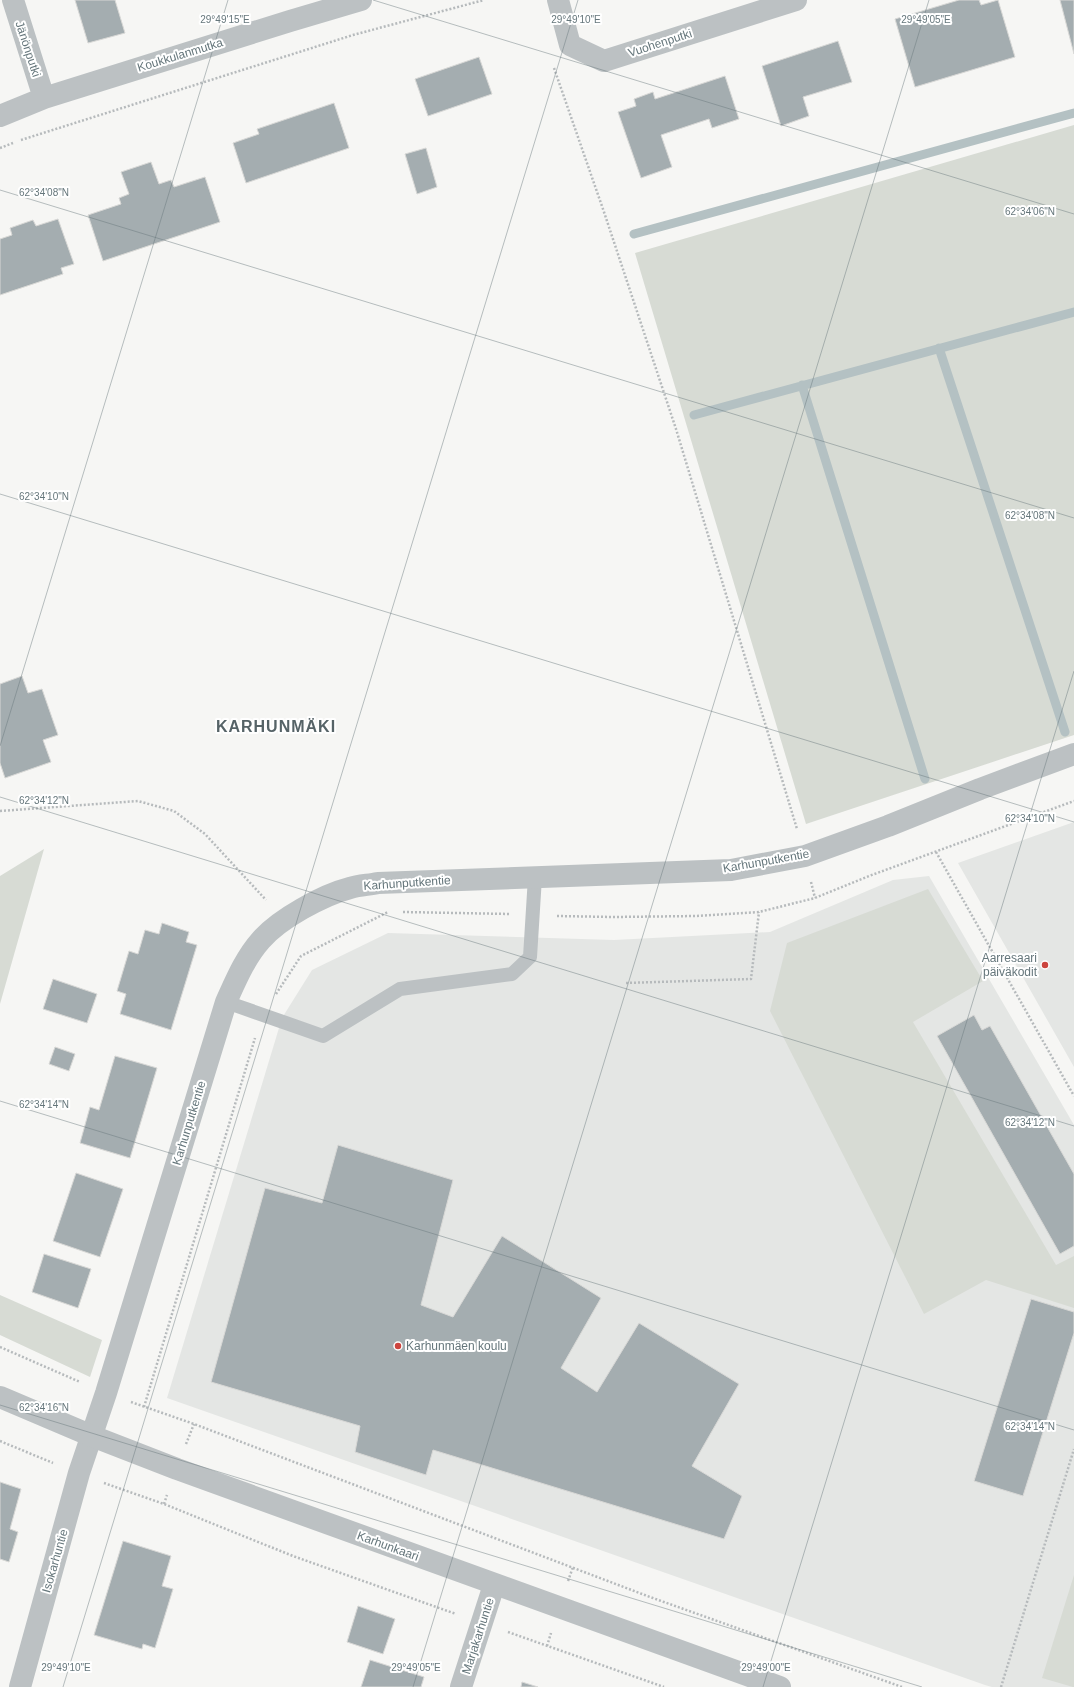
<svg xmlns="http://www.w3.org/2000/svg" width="1074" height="1687" font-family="Helvetica,sans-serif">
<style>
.built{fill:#e4e6e4}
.green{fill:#d7dbd4}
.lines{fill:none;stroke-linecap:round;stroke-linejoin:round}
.stream{stroke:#b4c1c3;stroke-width:9}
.building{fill:#a4adb0;stroke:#d8d8d6}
.path{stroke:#b6babc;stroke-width:2.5;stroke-dasharray:2 2;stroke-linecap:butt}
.service{stroke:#bcc1c3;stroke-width:14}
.minor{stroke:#bcc1c3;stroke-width:22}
.tertiary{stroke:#bcc1c3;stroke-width:22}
.ticks{fill:none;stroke:#65767b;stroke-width:1;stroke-opacity:0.45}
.poi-dot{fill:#cc443e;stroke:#fff;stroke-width:1.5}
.labels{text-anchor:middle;stroke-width:4;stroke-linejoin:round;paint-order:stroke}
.street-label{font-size:12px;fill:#65767b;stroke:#fff}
.poi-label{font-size:12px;fill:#65767b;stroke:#fff;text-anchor:end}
.district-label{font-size:16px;font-weight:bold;letter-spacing:1px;fill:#566367;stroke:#fff}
.ticks-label{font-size:10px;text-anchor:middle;fill:#65767b;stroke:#fff;stroke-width:4;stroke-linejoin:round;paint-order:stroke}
</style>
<rect width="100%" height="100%" fill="#f6f6f4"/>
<path class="built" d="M 1074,822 L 1074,1067 L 958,863 Z
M 929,876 L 1074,1125 L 1074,1687 L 992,1687 L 985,1685 L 167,1398 L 282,1018 L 312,970 L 388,933 L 614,940 L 770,932 L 893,880 Z"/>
<path class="green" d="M 1074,125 L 1074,735 L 806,824 L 635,253 Z
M 44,849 L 0,1004 L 0,876 Z
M 928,889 L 983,981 L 913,1022 L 1056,1265 L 1074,1256 L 1074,1308 L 986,1280 L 924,1314 L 770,1011 L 787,943 Z
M 0,1295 L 102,1340 L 90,1377 L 0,1335 Z
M 1074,1575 L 1074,1687 L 1073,1687 L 1042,1678 Z"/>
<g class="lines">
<path class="stream" d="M 634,234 L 1074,113
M 939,348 L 1065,732
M 802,385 L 925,779
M 694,415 L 1074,312"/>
</g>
<path class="building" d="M 75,0 L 115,0 L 125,33 L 88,43 Z
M 959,0 L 979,0 L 981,5 L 998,0 L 1015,57 L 915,87 L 895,19 Z
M 1060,0 L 1074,0 L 1074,54 Z
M 838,41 L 852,82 L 803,97 L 809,116 L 781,126 L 762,66 Z
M 479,57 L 492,94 L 428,116 L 415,79 Z
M 725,76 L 739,119 L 712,128 L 709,119 L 661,135 L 672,167 L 641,178 L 618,112 L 636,106 L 634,99 L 653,92 L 655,99 Z
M 334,103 L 349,148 L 246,183 L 233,143 L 259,134 L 257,129 Z
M 426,148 L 437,187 L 417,194 L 405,154 Z
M 151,162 L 159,184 L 171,180 L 174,187 L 205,177 L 220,222 L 103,261 L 88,215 L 121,204 L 119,198 L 129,194 L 121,172 Z
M 58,219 L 74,264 L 61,268 L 63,274 L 0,295 L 0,239 L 12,235 L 10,228 L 33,220 L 36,226 Z
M 22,676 L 28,693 L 42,689 L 58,735 L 43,740 L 51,762 L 5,778 L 0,763 L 0,684 Z
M 162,923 L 189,932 L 186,942 L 197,945 L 171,1030 L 120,1014 L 126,994 L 117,991 L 129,951 L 138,954 L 145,930 L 159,934 Z
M 53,979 L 97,994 L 87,1023 L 43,1009 Z
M 974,1015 L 982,1030 L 990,1026 L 1074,1174 L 1074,1246 L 1060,1254 L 937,1036 Z
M 55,1047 L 75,1054 L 69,1071 L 49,1064 Z
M 115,1056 L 157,1068 L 130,1158 L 80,1143 L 90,1107 L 99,1110 Z
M 338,1145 L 453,1180 L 421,1305 L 453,1317 L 502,1236 L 601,1298 L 561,1368 L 597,1392 L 639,1323 L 739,1384 L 692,1466 L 742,1496 L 724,1539 L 433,1450 L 426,1475 L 355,1452 L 360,1426 L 211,1382 L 265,1188 L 322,1203 Z
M 76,1173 L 123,1189 L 100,1257 L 53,1241 Z
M 44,1254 L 91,1269 L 78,1308 L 32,1292 Z
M 1031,1299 L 1074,1312 L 1074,1333 L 1023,1496 L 974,1481 Z
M 0,1482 L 21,1489 L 10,1529 L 18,1532 L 9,1562 L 0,1559 Z
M 123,1541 L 171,1556 L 162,1586 L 173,1589 L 155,1648 L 143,1644 L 142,1649 L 94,1635 Z
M 358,1606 L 395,1619 L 383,1654 L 347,1642 Z
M 370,1660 L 424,1677 L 421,1687 L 361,1687 Z
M 522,1682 L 538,1687 L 521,1687 Z"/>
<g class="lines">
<path class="path" d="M 554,68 L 604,212 L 676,429 L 797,829
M 21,140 L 353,35 L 484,0
M 0,148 L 13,143
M 0,811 L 138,801 L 174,811 L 205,834 L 266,900
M 936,852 L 1074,1096
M 811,882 L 815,898
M 403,912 L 510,914
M 557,916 L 614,917 L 696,916 L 759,912 L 815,898 L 869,876 L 1074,801
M 626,983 L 751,979 L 759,912
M 276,994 L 301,956 L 388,912
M 0,1347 L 80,1382
M 131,1402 L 194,1424 L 650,1597 L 902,1687
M 144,1407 L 255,1038
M 0,1441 L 53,1463
M 186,1444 L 194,1424
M 104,1483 L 164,1504 L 293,1556 L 456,1614
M 164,1504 L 167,1495
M 568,1581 L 573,1567
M 508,1632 L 664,1687
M 547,1646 L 551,1633
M 1001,1687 L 1074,1449"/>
<path class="service" d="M 226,1002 L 323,1036 L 400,989 L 512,974 L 530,957 L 535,877"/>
<path class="minor" d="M 13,0 L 44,98
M 558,0 L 570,45 L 604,61 L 796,0
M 0,116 L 44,98 L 290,21 L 361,0
M 20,1687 L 79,1473 L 106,1393 L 226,1002 C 236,980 245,958 261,940 C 279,919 323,895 350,888 C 359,885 369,885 378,883 L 731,870 L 805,856 L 888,826 L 980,789 L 1074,754
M 461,1687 L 494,1585"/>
<path class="tertiary" d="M 0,1397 L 92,1436 L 177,1469 L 780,1687"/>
</g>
<path class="ticks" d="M 373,0 L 1074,214M 0,190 L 1074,518M 0,494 L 1074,822M 0,746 L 228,0M 0,797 L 1074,1126M 0,1101 L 1074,1430M 0,1405 L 922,1687M 63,1687 L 578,0M 413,1687 L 929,0M 763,1687 L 1074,671"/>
<g class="poi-dot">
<circle cx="1045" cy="965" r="4"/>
<circle cx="398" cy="1346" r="4"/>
</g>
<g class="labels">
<g class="street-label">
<text transform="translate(660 43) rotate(-18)" y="4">Vuohenputki</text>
<text transform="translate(28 49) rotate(72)" y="4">Jänönputki</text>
<text transform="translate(180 55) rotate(-17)" y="4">Koukkulanmutka</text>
<text transform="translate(766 861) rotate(-10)" y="4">Karhunputkentie</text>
<text transform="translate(407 883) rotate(-4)" y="4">Karhunputkentie</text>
<text transform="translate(189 1123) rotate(-73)" y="4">Karhunputkentie</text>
<text transform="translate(388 1546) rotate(20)" y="4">Karhunkaari</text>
<text transform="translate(55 1561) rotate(-74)" y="4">Isokarhuntie</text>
<text transform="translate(478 1636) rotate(-72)" y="4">Marjakarhuntie</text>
</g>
<g class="poi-label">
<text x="1037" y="962">Aarresaari<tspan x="1037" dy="14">päiväkodit</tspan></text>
<text x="406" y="1350" text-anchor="start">Karhunmäen koulu</text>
</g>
<g class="district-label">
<text x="276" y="732">KARHUNMÄKI</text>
</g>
</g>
<g class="ticks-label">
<text x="225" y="23">29°49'15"E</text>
<text x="576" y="23">29°49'10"E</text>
<text x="926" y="23">29°49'05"E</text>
<text x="44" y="196">62°34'08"N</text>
<text x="1030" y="215">62°34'06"N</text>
<text x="44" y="500">62°34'10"N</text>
<text x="1030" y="519">62°34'08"N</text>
<text x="44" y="804">62°34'12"N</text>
<text x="1030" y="822">62°34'10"N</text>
<text x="44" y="1108">62°34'14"N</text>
<text x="1030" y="1126">62°34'12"N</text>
<text x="44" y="1411">62°34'16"N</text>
<text x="1030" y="1430">62°34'14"N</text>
<text x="66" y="1671">29°49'10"E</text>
<text x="416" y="1671">29°49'05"E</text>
<text x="766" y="1671">29°49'00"E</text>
</g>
</svg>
